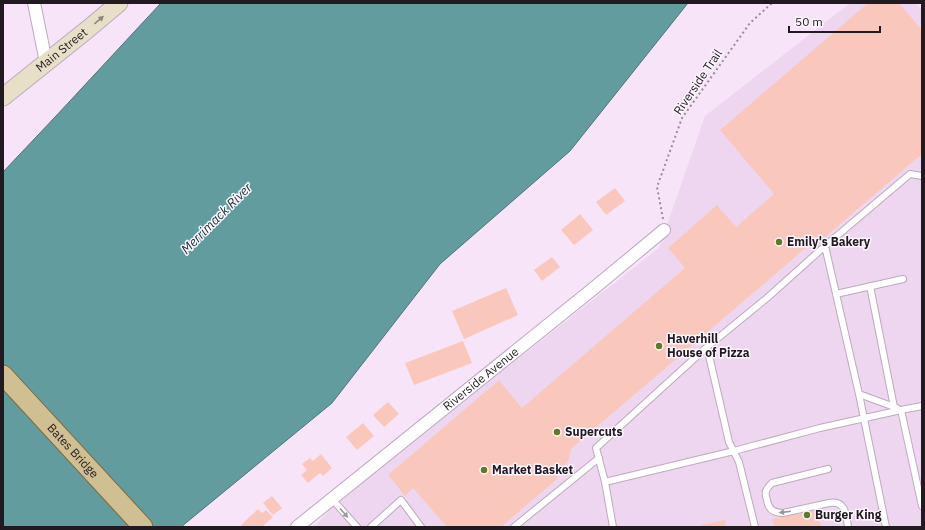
<svg xmlns="http://www.w3.org/2000/svg" width="925" height="530" font-family="'IBM Plex Sans',sans-serif">
<style>
.built{fill:#efd6f0}
.water{fill:#629c9f;stroke:#4e7579}
.building{fill:#fac7bd}
.lines{fill:none;stroke-linecap:round;stroke-linejoin:round}
.lane-casing{stroke:#bdaabe;stroke-width:8}
.street-casing{stroke:#bdaabe;stroke-width:14}
.secondary-casing{stroke:#bdaabe;stroke-width:19}
.primary-casing{stroke:#7f693c;stroke-width:21}
.path{stroke:#998b99;stroke-width:2;stroke-dasharray:2 3;stroke-linecap:butt}
.lane{stroke:#fff;stroke-width:6}
.street{stroke:#fff;stroke-width:12}
.secondary{stroke:#e8dfc9;stroke-width:17}
.primary{stroke:#d0bf92;stroke-width:19}
.oneway{fill:#8e867d}
.oneway2{fill:#9b989b}
.poi-dot{fill:#657827;stroke:#fdf6fe;stroke-width:1.5}
.labels{text-anchor:middle;stroke-width:3;stroke-linejoin:round;paint-order:stroke}
.street-label{font-size:12px;fill:#211a21;stroke:#fdf6fe}
.poi-label{font-size:12px;font-weight:bold;fill:#211a21;stroke:#fdf6fe;text-anchor:start}
.water-label{font-size:13px;font-style:italic;fill:#163436;stroke:#fdf6fe}
</style>
<rect width="100%" height="100%" fill="#f7e4f8"/>
<path class="built" d="M 850,3 L 916,3 L 922,10 L 922,527 L 314,527 L 342,496 L 659,248 L 705,116 Z"/>
<path class="water" d="M 161,3 L 688,3 L 570,151 L 440,264 L 332,403 L 181,527 L 3,527 L 3,172 L 56,116 Z"/>
<path class="building" d="M 868,3 L 899,3 L 922,30 L 922,154 L 818,243 L 815,240 L 571,449 L 568,462 L 558,470 L 559,472 L 557,479 L 501,527 L 499,525 L 498,527 L 447,527 L 413,488 L 405,496 L 388,475 L 499,380 L 522,408 L 685,268 L 668,248 L 717,205 L 736,227 L 774,194 L 720,130 Z
M 615,188 L 625,201 L 606,215 L 596,202 Z
M 580,214 L 593,230 L 574,245 L 561,230 Z
M 552,257 L 560,267 L 542,281 L 534,270 Z
M 506,288 L 518,315 L 464,339 L 452,311 Z
M 463,341 L 472,363 L 414,385 L 405,363 Z
M 388,402 L 399,414 L 384,427 L 373,415 Z
M 363,423 L 374,436 L 357,450 L 346,437 Z
M 321,454 L 332,468 L 323,476 L 320,473 L 308,483 L 301,475 L 307,470 L 302,464 L 310,458 L 313,461 Z
M 272,496 L 282,508 L 273,515 L 263,503 Z
M 258,509 L 262,513 L 266,510 L 273,517 L 263,526 L 264,527 L 243,527 L 241,525 Z
M 818,510 L 821,527 L 774,527 L 772,519 Z
M 725,520 L 726,527 L 702,527 L 701,525 Z"/>
<g class="lines">
<g class="lane-casing">
<path id="lane" d="M 825,246 L 859,394 L 886,527
M 870,286 L 894,407
M 836,294 L 903,279
M 707,347 L 729,442 L 739,462 L 755,527
M 859,394 L 897,408
M 901,410 L 922,506
M 828,469 L 772,483 C 770,485 767,488 766,491 C 765,494 766,497 767,500 C 768,509 774,513 783,513 L 829,503 C 846,500 846,515 848,527
M 605,482 L 734,451 L 820,428 L 901,410 L 922,406
M 332,499 L 357,527
M 371,527 L 401,500 L 421,527
M 514,527 L 599,458
M 613,527 L 605,482 L 596,448 L 707,347 L 767,298 L 825,246 L 910,174 L 922,176"/>
</g>
<g class="street-casing">
<g id="street">
<path d="M 34,3 L 46,62"/>
<path id="s1" d="M 297,527 L 594,288 L 664,230"/>
</g>
</g>
<g class="secondary-casing">
<g id="secondary">
<path id="s2" d="M 3,97 L 88,29 L 119,3"/>
</g>
</g>
<g class="primary-casing">
<g id="primary">
<path id="s3" d="M 3,375 L 143,527"/>
</g>
</g>
<path class="path" d="M 663,219 L 657,187 L 682,118 L 750,23 L 772,3"/>
<use href="#lane" class="lane"/>
<use href="#street" class="street"/>
<use href="#secondary" class="secondary"/>
<use href="#primary" class="primary"/>
</g>
<defs><path id="oneway-solid" d="M-6-.8H1V-3.2L6.5 0L1 3.2V.8H-6Z"/></defs>
<use class="oneway" href="#oneway-solid" transform="translate(99 20) rotate(-40)"/>
<g class="oneway2">
<use href="#oneway-solid" transform="translate(785 512) rotate(173)"/>
<use href="#oneway-solid" transform="translate(344 513) rotate(49)"/>
</g>
<g class="poi-dot">
<circle cx="779" cy="242" r="4"/>
<circle cx="659" cy="346" r="4"/>
<circle cx="557" cy="432" r="4"/>
<circle cx="484" cy="470" r="4"/>
<circle cx="807" cy="515" r="4"/>
</g>
<g class="labels">
<g class="street-label">
<text dy="4" stroke="none"><textPath href="#s2" startOffset="75">Main Street</textPath></text>
<text transform="translate(698 82) rotate(-56)" y="4">Riverside Trail</text>
<text dy="4" stroke="none"><textPath href="#s1" startOffset="236">Riverside Avenue</textPath></text>
<text dy="4" stroke="none"><textPath href="#s3" startOffset="103">Bates Bridge</textPath></text>
</g>
<g class="poi-label">
<text x="787" y="246">Emily's Bakery</text>
<text x="667" y="343">Haverhill<tspan x="667" dy="14">House of Pizza</tspan></text>
<text x="565" y="436">Supercuts</text>
<text x="492" y="474">Market Basket</text>
<text x="815" y="519">Burger King</text>
</g>
<g class="water-label">
<text transform="translate(216 218) rotate(-45)" y="5">Merrimack River</text>
</g>
</g>
<rect width="925" height="530" fill="none" stroke="#211a21" stroke-width="8"/>
<path d="M789 26v6h91v-6" fill="none" stroke="#211a21" stroke-width="2"/>
<text x="795" y="26" font-size="12" fill="#211a21" stroke="#fdf6fe" stroke-width="3" paint-order="stroke">50 m</text>
</svg>
